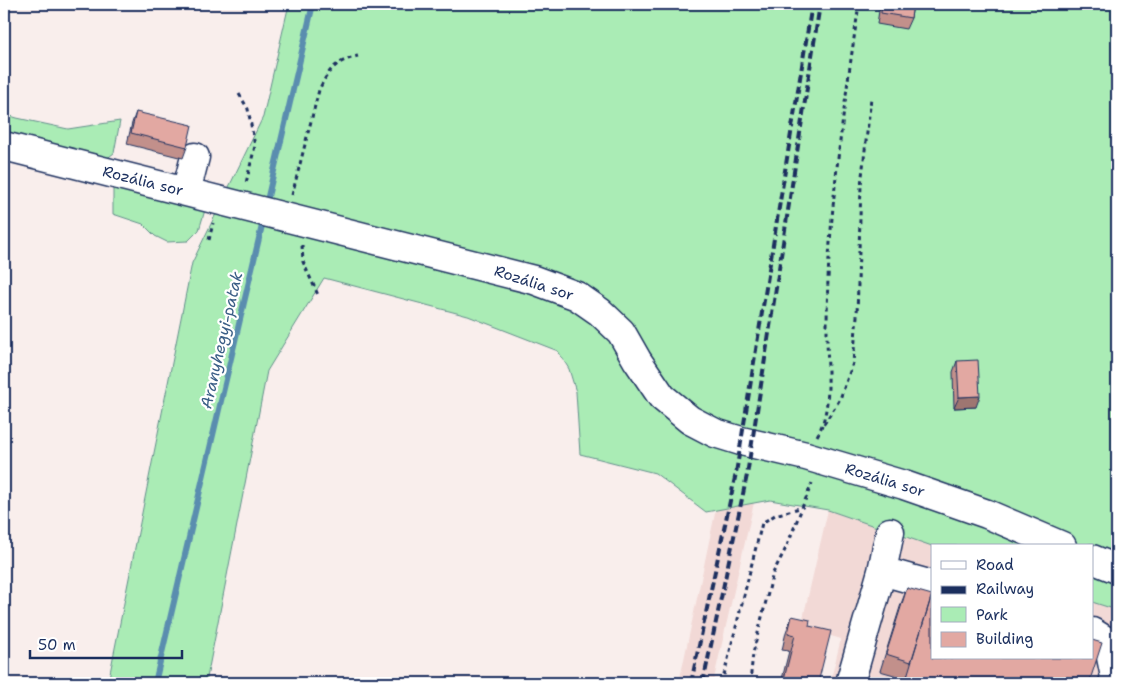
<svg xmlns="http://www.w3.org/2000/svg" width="1121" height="687" font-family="'Shantell Sans',sans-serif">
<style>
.built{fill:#f2d9d6}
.green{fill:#aaecb5;stroke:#628e8a}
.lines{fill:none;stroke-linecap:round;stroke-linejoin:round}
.stream{stroke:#5a8daf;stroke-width:6}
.minor-casing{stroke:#1b2f5e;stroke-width:31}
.path{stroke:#1b2f5e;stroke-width:3;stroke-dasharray:4 4;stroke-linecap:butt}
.minor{stroke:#fff;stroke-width:28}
.rail{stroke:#1b2f5e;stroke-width:4;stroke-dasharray:8 4;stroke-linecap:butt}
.wall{fill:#c2908b;stroke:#1b2f5e}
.shaded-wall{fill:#9e7671;stroke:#1b2f5e}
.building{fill:#e2a8a2;stroke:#1b2f5e}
.labels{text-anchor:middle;stroke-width:4.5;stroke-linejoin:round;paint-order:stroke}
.street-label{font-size:15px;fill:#1b2f5e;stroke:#fff}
.water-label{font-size:16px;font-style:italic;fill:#3a5e86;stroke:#fff}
</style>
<rect width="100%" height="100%" fill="#f9eeec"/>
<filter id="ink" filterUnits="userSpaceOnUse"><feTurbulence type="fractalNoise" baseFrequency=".02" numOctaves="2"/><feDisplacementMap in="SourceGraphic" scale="10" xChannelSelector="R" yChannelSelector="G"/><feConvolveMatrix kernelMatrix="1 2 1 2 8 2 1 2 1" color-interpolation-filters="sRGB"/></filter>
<g filter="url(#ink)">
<path class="built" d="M 727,457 L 760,476 L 713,683 L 679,683 Z
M 828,510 L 932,546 L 932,658 L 1092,658 L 1092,602 L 1117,610 L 1117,683 L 830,683 L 841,639 L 801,627 Z"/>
<path class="green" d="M 289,4 L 1117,4 L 1117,610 L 1092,602 L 1092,546 L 932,546 L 828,510 L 770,500 L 706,512 L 655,473 L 580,454 L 576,392 L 569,369 L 558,351 L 468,316 L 324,278 L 267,371 L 206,683 L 108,683 L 192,263 L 263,117 Z
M 4,114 L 17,118 L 68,129 L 120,121 L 114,153 L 105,160 L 4,132 Z
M 113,186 L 205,210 L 199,230 L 188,241 L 167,242 L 155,236 L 143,224 L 113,214 Z"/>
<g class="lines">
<path class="stream" d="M 266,205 L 313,4
M 155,683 L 264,217"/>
<g class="minor-casing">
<path id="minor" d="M 4,146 L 534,280 L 577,296 L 600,312 L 621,332 L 637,360 L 662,397 L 690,420 L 715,433 L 741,441 L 806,456 L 904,485 L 987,514 L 1062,546
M 186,192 L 195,157
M 1092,559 L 1117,569
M 882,571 L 932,585
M 1092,632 L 1108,642 L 1115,677 L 1113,683
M 850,683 L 882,571 L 890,532"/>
</g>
<path class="path" d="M 239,94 L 248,109 L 255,146 L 246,183
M 292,195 L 319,90 C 329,69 335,62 358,56
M 209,240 L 213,223
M 302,245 L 303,262 L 319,297
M 824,424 L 840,399 L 853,363 L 857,316 L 861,185 L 871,98
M 817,436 C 833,409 827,366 827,336 C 827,300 828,265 831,230 C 837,154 848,79 859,4
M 722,683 L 762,523 L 775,515 L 803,507
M 750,683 L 753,653 L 773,573 L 786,548 L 812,483"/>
<use href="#minor" class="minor"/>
<path class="rail" d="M 691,683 L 736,473 L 812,4
M 703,683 L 747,475 L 820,4"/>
</g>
<path class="wall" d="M 880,4 L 913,4 L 911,18 L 906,29 L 877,24 Z
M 136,112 L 187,147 L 183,158 L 127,144 L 132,123 Z
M 957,361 L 976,407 L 954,408 L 953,372 Z
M 907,588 L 1089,683 L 904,683 L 906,676 L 905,678 L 880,671 L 901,604 Z
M 792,616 L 809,626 L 818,683 L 781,683 L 789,651 L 782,650 L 786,632 Z"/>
<path class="shaded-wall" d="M 980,396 L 976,407 L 954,408 L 959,397 Z"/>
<path class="building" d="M 882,4 L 913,4 L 911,18 L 881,13 Z
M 136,112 L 192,125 L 187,147 L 131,133 Z
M 978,360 L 980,396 L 959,397 L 957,361 Z
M 907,588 L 932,595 L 911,662 L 886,654 Z
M 932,594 L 932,658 L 1092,658 L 1092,640 L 1102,643 L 1089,683 L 905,683 Z
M 792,616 L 810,620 L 809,626 L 831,631 L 818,683 L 783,683 L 795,635 L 788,633 Z"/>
</g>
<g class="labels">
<g class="street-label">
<text transform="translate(143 181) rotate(14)" y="5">Rozália sor</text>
<text transform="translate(534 283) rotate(18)" y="5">Rozália sor</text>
<text transform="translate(885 480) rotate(17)" y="5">Rozália sor</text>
</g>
<g class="water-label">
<text transform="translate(221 340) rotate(-77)" y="6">Aranyhegyi-patak</text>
</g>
</g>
<rect width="1121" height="687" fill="none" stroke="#fff" stroke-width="20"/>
<rect x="10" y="10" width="1101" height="667" fill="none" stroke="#1b2f5e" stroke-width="2" filter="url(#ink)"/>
<rect x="931" y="544" width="162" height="115" fill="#ffffff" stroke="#a4acbf"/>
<rect x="941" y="561" width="25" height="8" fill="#ffffff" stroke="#a4acbf"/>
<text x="976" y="570" font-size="15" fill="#1b2f5e">Road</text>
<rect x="941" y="586" width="25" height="8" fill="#1b2f5e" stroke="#a4acbf"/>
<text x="976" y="594" font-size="15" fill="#1b2f5e">Railway</text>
<rect x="941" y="607" width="25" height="15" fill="#aaecb5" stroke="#a4acbf"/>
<text x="976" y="620" font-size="15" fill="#1b2f5e">Park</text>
<rect x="941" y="632" width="25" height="15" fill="#e2a8a2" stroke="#a4acbf"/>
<text x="976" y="644" font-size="15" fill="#1b2f5e">Building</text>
<path d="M30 650v8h152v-8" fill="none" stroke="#1b2f5e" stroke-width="2.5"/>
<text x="38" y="650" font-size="15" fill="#1b2f5e" stroke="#ffffff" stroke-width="4" paint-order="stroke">50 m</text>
</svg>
